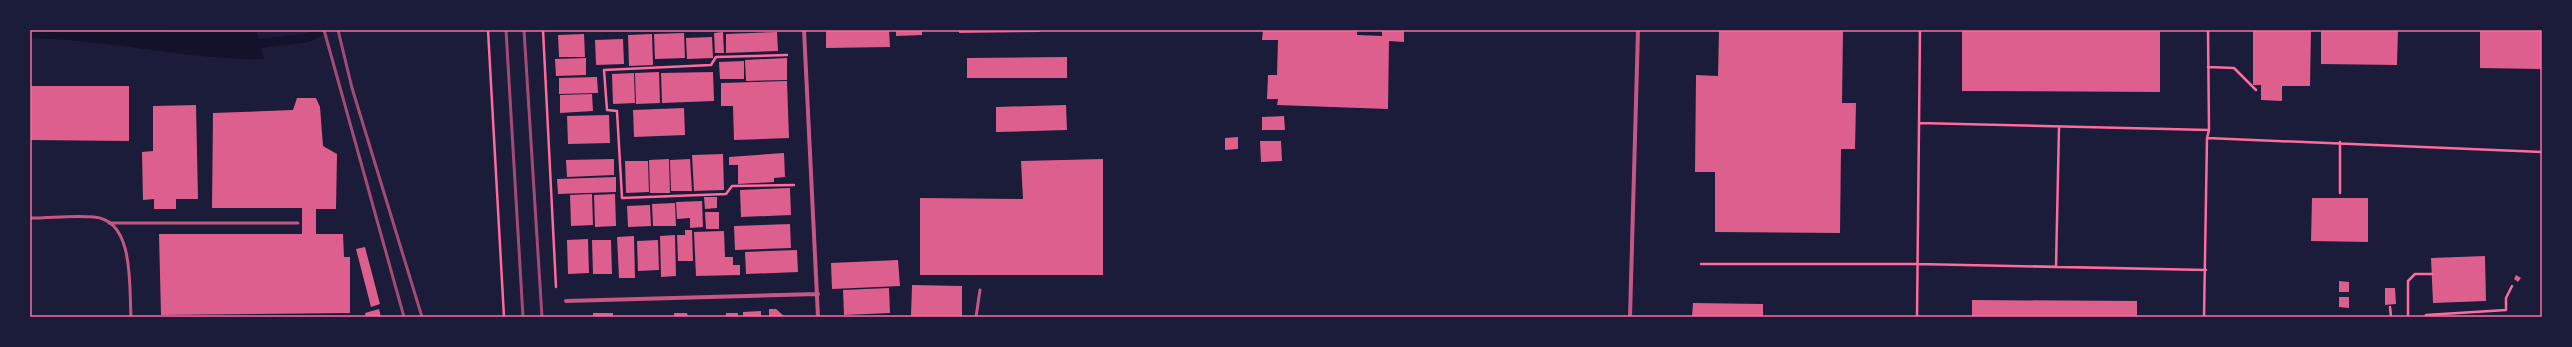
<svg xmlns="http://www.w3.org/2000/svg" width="2572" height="347" font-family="Overpass,sans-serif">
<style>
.water{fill:#12122b}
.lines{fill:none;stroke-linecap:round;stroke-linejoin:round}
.stream{stroke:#12122b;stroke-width:9}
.building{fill:#dd5f8e}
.path{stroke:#ff6b9d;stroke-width:2.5}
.service{stroke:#c65784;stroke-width:3}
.minor{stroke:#c65784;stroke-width:4}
.rail{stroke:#a44b75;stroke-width:3}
.neatline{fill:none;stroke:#ff6b9d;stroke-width:1.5}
</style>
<rect width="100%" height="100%" fill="#1b1b3a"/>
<path class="water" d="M 30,30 L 257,32 L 264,59 C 185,60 108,39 30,38 Z"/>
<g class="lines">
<path class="stream" d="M 248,45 L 306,38 L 324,30"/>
</g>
<path class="building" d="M 826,30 L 889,30 L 890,47 L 826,48 Z
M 896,30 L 922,30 L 922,35 L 896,36 Z
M 959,30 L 1040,30 L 1040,32 L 959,33 Z
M 1263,30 L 1357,30 L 1357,35 L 1382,36 L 1382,30 L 1404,30 L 1404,42 L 1389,41 L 1388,109 L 1277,105 L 1278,99 L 1267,99 L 1268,75 L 1277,75 L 1278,40 L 1262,40 Z
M 1719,30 L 1843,30 L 1842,103 L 1856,103 L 1855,149 L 1841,149 L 1840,233 L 1715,232 L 1715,172 L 1695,172 L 1696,75 L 1718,76 Z
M 1962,30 L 2160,30 L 2160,92 L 1962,91 Z
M 2253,30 L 2311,30 L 2310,86 L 2282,86 L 2282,101 L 2261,100 L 2261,85 L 2253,85 Z
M 2321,30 L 2398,30 L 2397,65 L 2321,64 Z
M 2480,30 L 2542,30 L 2542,69 L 2480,68 Z
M 723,32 L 724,53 L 715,53 L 714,33 Z
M 777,32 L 778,51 L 726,53 L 726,34 Z
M 684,33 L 685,58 L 655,59 L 654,34 Z
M 584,34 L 585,57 L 559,57 L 558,35 Z
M 652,34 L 653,65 L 629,66 L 628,35 Z
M 712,37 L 713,58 L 687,59 L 686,38 Z
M 623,39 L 624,64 L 596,65 L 595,40 Z
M 1067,57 L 1067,78 L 967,78 L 967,58 Z
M 586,58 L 586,75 L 556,76 L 555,59 Z
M 787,58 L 787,80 L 746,81 L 745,60 Z
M 744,61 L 744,79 L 720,79 L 719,62 Z
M 659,72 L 660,103 L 636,104 L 635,73 Z
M 713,72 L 714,101 L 662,103 L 661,73 Z
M 634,73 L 635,103 L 613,104 L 612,74 Z
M 597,77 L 598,93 L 559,94 L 559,78 Z
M 787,81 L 789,138 L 734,140 L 733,106 L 721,106 L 721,83 Z
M 30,86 L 129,86 L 129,141 L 30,140 Z
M 592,94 L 593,111 L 560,113 L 560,95 Z
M 297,98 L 316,98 L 320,107 L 323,146 L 337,154 L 336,209 L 316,209 L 316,234 L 343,234 L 344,257 L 350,257 L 350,313 L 161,315 L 159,234 L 302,234 L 302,208 L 212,208 L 213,113 L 293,110 Z
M 196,105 L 198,199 L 176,199 L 176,209 L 154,209 L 154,199 L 143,200 L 142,152 L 153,151 L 153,106 Z
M 1066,105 L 1067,130 L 996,132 L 996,107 Z
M 684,108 L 685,135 L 634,137 L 633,110 Z
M 609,115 L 610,143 L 568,144 L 567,116 Z
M 1284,116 L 1285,130 L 1262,130 L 1262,117 Z
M 1238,137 L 1238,149 L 1225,150 L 1225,138 Z
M 1260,141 L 1281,141 L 1282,161 L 1261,162 Z
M 784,153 L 785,177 L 774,178 L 774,182 L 738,184 L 738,165 L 729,165 L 729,157 Z
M 723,154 L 724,190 L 694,191 L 692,155 Z
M 614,159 L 614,175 L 567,177 L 566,160 Z
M 669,159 L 670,193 L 650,193 L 649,160 Z
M 690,159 L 692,191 L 671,191 L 670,160 Z
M 1103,159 L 1103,275 L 920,275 L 920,198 L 1023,199 L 1021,161 Z
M 625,161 L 648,161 L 649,192 L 626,193 Z
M 616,177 L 616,192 L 558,194 L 557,179 Z
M 790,188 L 791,215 L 741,217 L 740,190 Z
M 592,194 L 593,225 L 571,226 L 570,195 Z
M 615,194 L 616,226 L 595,227 L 594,195 Z
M 704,197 L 717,197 L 717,208 L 705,209 Z
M 2312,198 L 2368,198 L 2368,242 L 2311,241 Z
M 702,201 L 703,227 L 690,228 L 690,218 L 677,219 L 676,202 Z
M 675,203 L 676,226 L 653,226 L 652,204 Z
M 650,205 L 651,226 L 628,227 L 627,206 Z
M 705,212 L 719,212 L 719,229 L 706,229 Z
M 790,224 L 791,248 L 735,250 L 734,226 Z
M 685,230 L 692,230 L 693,261 L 678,261 L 677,235 L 685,235 Z
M 724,231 L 725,257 L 733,257 L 733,265 L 740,265 L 740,275 L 696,276 L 694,232 Z
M 675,235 L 676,276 L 661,277 L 660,236 Z
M 634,236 L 635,278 L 619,278 L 617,237 Z
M 588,239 L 589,273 L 568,274 L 567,240 Z
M 592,240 L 611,240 L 612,274 L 593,274 Z
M 658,240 L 659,270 L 638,271 L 637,241 Z
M 365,247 L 380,304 L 371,307 L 356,249 Z
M 797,250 L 798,272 L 746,274 L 745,252 Z
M 2485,256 L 2486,301 L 2433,303 L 2431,258 Z
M 898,260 L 900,286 L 832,289 L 831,263 Z
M 2516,275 L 2521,278 L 2518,282 L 2514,279 Z
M 2339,281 L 2349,282 L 2349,292 L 2339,292 Z
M 912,285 L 962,286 L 962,317 L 911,316 Z
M 889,288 L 890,313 L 844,315 L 843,290 Z
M 2385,288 L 2395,288 L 2396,304 L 2385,305 Z
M 2339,297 L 2349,297 L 2349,308 L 2339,307 Z
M 1972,300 L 2137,301 L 2137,317 L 1972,317 Z
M 1693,303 L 1763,304 L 1763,317 L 1692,317 Z
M 379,309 L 381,317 L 366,317 L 365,313 Z
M 769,309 L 776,309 L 785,317 L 769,317 Z
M 761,311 L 761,317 L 743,317 L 743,312 Z
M 593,313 L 613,313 L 613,317 L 593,317 Z
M 674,313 L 687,313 L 688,317 L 674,317 Z
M 726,313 L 738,313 L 738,317 L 726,317 Z"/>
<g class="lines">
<path class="path" d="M 488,30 L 504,317
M 543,30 L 556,287
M 787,55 L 716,57 L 711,65 L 604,70 L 607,110 L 617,111 L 622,198 L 726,194 L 732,186 L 794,185
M 2208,67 L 2234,68 L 2256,90
M 1919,123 L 2209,130
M 2207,138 L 2542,152
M 2340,193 L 2340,142
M 1701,264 L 1918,264 L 2206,270
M 2056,267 L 2059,127
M 2390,307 L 2391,317
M 1917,317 L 1920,30
M 2204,317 L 2207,138 L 2209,130 L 2208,30
M 2408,317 L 2408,281 L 2415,274 L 2432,274
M 2426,317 L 2426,315 L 2506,310 L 2506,298 L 2512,286"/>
<path class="service" d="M 30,218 C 51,218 73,215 94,217 C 135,220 129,288 131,317
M 109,223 L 298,223
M 976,317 L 980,290"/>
<path class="minor" d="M 804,30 L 818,317
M 566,301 L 818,294
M 1630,317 L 1638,30"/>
<path class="rail" d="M 324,30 L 404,317
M 338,30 L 352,88 L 422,317
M 506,30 L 523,317
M 524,30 L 542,317"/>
</g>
<rect width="2572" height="347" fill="none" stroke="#1b1b3a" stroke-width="62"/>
<rect x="31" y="31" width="2510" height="285" class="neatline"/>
</svg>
